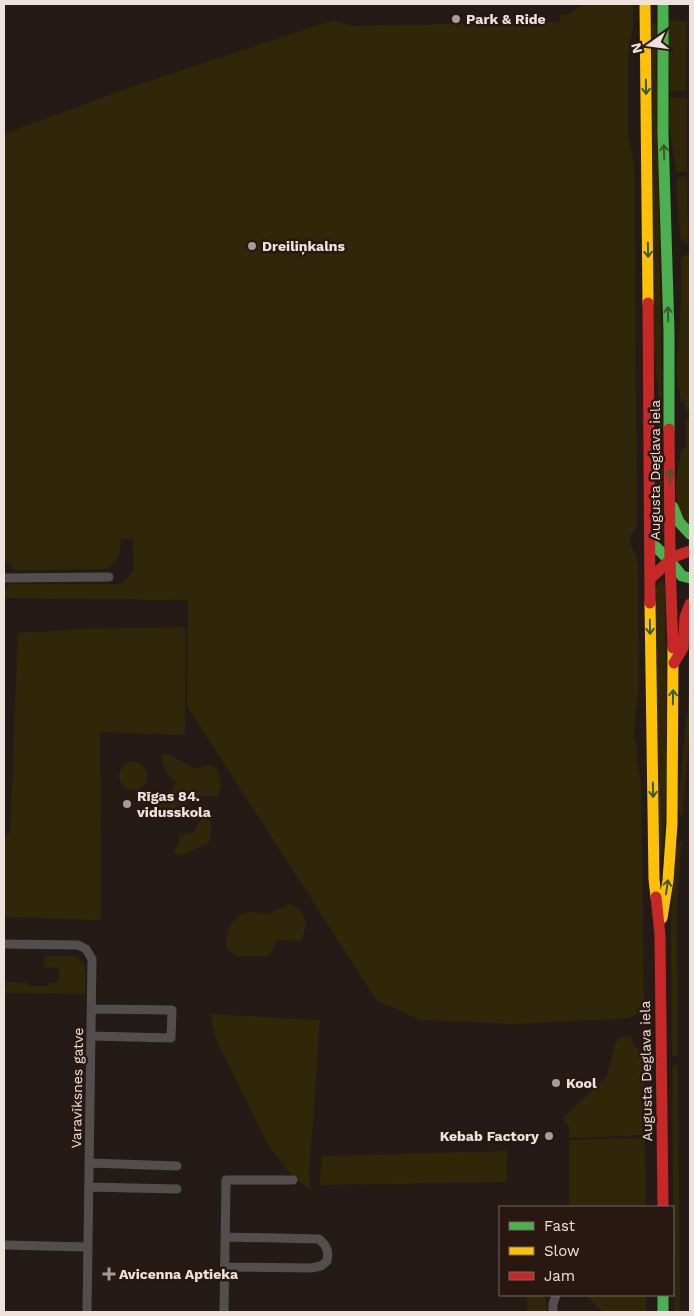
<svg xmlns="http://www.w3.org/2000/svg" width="694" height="1316" font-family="'Work Sans',sans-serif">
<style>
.green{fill:#302709}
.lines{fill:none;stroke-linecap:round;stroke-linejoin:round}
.street{stroke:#534e4e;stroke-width:9}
.fast{stroke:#4caf50;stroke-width:11}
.slow{stroke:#ffc107;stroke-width:11}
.jam{stroke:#c62828;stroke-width:11}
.oneway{stroke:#395c2e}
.poi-dot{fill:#a89c98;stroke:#291812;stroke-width:2}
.labels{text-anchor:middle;stroke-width:5;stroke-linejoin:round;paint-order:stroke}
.poi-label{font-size:14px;font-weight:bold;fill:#efe2dd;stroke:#291812;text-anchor:start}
.street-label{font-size:14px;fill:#efe2dd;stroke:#291812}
</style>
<rect width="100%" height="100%" fill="#241b17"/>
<path class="green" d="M 583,4 L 633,4 L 633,25 L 628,55 L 628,137 L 634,162 L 637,524 L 634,532 L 631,534 L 630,539 L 631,547 L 635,553 L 638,564 L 639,684 L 634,730 L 634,740 L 637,745 L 636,757 L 641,782 L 644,999 C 642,1008 638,1013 630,1018 L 514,1024 L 422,1020 L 377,1001 L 187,706 L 188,600 L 4,598 L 4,591 L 9,584 L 121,584 L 134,570 L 133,539 L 121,539 L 119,557 L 107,569 L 14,570 L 7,562 L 4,560 L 4,134 L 140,84 L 334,20 L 351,26 L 560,22 L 560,15 L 569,14 Z
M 667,21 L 687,21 L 686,91 L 670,90 Z
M 652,23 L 656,23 L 664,532 L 660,532 L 658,389 L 653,343 Z
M 687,97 L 687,172 L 676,172 L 669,122 L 670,98 Z
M 687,176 L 688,244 L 683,242 L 680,237 L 676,178 Z
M 689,254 L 690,411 L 686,411 L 685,402 L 681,402 L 676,373 L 681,308 L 681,258 Z
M 686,419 L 690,419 L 690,524 L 687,528 C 684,521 679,513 678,506 C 673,487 678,467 682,449 L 686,448 Z
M 661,581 L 665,585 L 667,776 L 663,853 L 659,858 L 655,591 L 657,584 Z
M 690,624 L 690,731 L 682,817 L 679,813 L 678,806 L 690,682 Z
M 185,627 L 185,735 L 100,732 L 101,920 L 4,917 L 4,835 L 10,834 L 18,633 L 88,629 Z
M 165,753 L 194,768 L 210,765 L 217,769 L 221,786 L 218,796 L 197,796 L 183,805 L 164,811 L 153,806 L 155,792 L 171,791 L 176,782 L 166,773 L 161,757 Z
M119 776a14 14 0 1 1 28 0a14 14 0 1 1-28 0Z
M 203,816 L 209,818 L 211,824 L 210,842 C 201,848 191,850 181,856 L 173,852 L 179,845 L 179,835 L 194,832 Z
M 682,840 L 677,904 L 678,1056 L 672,1057 L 671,919 L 675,848 L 676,845 Z
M 290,904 C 308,914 309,922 301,941 L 277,940 L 273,950 L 267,956 L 235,956 L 226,948 C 226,931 232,912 253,912 C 257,912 261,914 265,914 C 273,913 283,907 290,904 Z
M 44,956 L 76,956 L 85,966 L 85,994 L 4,993 L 4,986 L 6,986 L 6,982 L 27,983 L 27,986 L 48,986 L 48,983 L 58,983 L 59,968 L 44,967 Z
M 210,1014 L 320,1020 L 309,1176 L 311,1191 L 291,1174 L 269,1147 L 216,1039 Z
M 630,1036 L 632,1037 L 633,1044 L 644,1056 L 645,1135 L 569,1138 L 569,1127 L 564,1122 L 564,1117 L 607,1076 L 615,1043 L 620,1038 Z
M 672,1065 L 678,1065 L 680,1312 L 674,1312 Z
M 645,1138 L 646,1207 L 569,1207 L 569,1140 Z
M 507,1151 L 506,1182 L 320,1185 L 322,1156 Z
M 527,1295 L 543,1295 L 546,1299 L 546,1312 L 527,1312 Z
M 585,1295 L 646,1295 L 646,1312 L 603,1312 Z"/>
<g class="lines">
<path class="street" d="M 4,578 L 109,577
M 4,944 L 78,945 L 86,949 L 92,959 L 87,1312
M 91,1036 L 171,1038 L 172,1010 L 92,1009
M 90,1163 L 177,1166
M 89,1187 L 177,1189
M 4,1245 L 87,1247
M 225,1267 L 311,1268 L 321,1266 L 327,1261 C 329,1251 327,1246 319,1239 L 225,1237
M 224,1312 L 226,1180 L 293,1180
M 553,1312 L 553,1304 L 556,1295"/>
<path class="fast" d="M 663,4 L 663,133 L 669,332 L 669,429
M 673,507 L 679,522 L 690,534
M 650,541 L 670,561 L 682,576 L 690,578
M 663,1295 L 663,1312"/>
<path class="slow" d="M 645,4 L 648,303
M 650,603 L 654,879 L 656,897
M 662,918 L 668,880 L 672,824 L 673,648"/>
<path class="jam" d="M 648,303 L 650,603
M 669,429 L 670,561 L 673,648
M 650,579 L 673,557 L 690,551
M 674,663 L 683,648 L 685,617 L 690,604
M 656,897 L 660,935 L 663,1207"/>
</g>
<defs><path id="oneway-shaft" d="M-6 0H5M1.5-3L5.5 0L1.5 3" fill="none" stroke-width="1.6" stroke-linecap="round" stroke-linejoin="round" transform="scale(1.25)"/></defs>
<g class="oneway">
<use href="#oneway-shaft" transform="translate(646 87) rotate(89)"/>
<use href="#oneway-shaft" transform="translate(664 152) rotate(-92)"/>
<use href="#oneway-shaft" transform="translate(648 250) rotate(89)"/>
<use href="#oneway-shaft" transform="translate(668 314) rotate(-92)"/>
<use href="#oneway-shaft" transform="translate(670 477) rotate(-91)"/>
<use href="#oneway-shaft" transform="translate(650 627) rotate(89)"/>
<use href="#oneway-shaft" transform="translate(673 697) rotate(-89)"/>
<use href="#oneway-shaft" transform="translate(653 790) rotate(89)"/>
<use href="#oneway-shaft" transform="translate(667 887) rotate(-82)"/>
</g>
<g class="poi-dot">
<circle cx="456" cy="19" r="5"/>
<circle cx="252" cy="246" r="5"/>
<circle cx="127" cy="804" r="5"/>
<circle cx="556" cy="1083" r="5"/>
<circle cx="549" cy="1136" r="5"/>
<path d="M106.5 1266.5h5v5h5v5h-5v5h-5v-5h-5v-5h5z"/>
</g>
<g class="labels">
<g class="poi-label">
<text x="466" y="24">Park &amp; Ride</text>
<text x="262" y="251">Dreiliņkalns</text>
<text x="137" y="801">Rīgas 84.<tspan x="137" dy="16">vidusskola</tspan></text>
<text x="566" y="1088">Kool</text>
<text x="539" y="1141" text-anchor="end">Kebab Factory</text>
<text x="119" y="1279">Avicenna Aptieka</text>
</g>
<g class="street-label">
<text transform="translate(655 470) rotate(-90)" y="5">Augusta Deglava iela</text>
<text transform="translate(646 1071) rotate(-91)" y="5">Augusta Deglava iela</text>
<text transform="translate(77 1088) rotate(-89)" y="5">Varavīksnes gatve</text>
</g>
</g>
<rect width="694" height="1316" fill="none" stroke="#efe2dd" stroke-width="10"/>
<rect x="499" y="1206" width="175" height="90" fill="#291812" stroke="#786963"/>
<rect x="509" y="1222" width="25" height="8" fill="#4caf50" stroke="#786963"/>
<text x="544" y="1231" font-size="15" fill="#efe2dd">Fast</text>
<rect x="509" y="1247" width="25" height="8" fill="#ffc107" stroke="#786963"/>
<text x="544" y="1256" font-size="15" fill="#efe2dd">Slow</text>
<rect x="509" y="1272" width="25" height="8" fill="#c62828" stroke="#786963"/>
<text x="544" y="1281" font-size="15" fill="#efe2dd">Jam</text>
<g transform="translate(649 45) rotate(256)" stroke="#291812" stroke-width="4" paint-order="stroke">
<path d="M0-4L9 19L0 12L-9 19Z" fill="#efe2dd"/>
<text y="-8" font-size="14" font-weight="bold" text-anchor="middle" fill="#efe2dd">N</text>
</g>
</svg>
